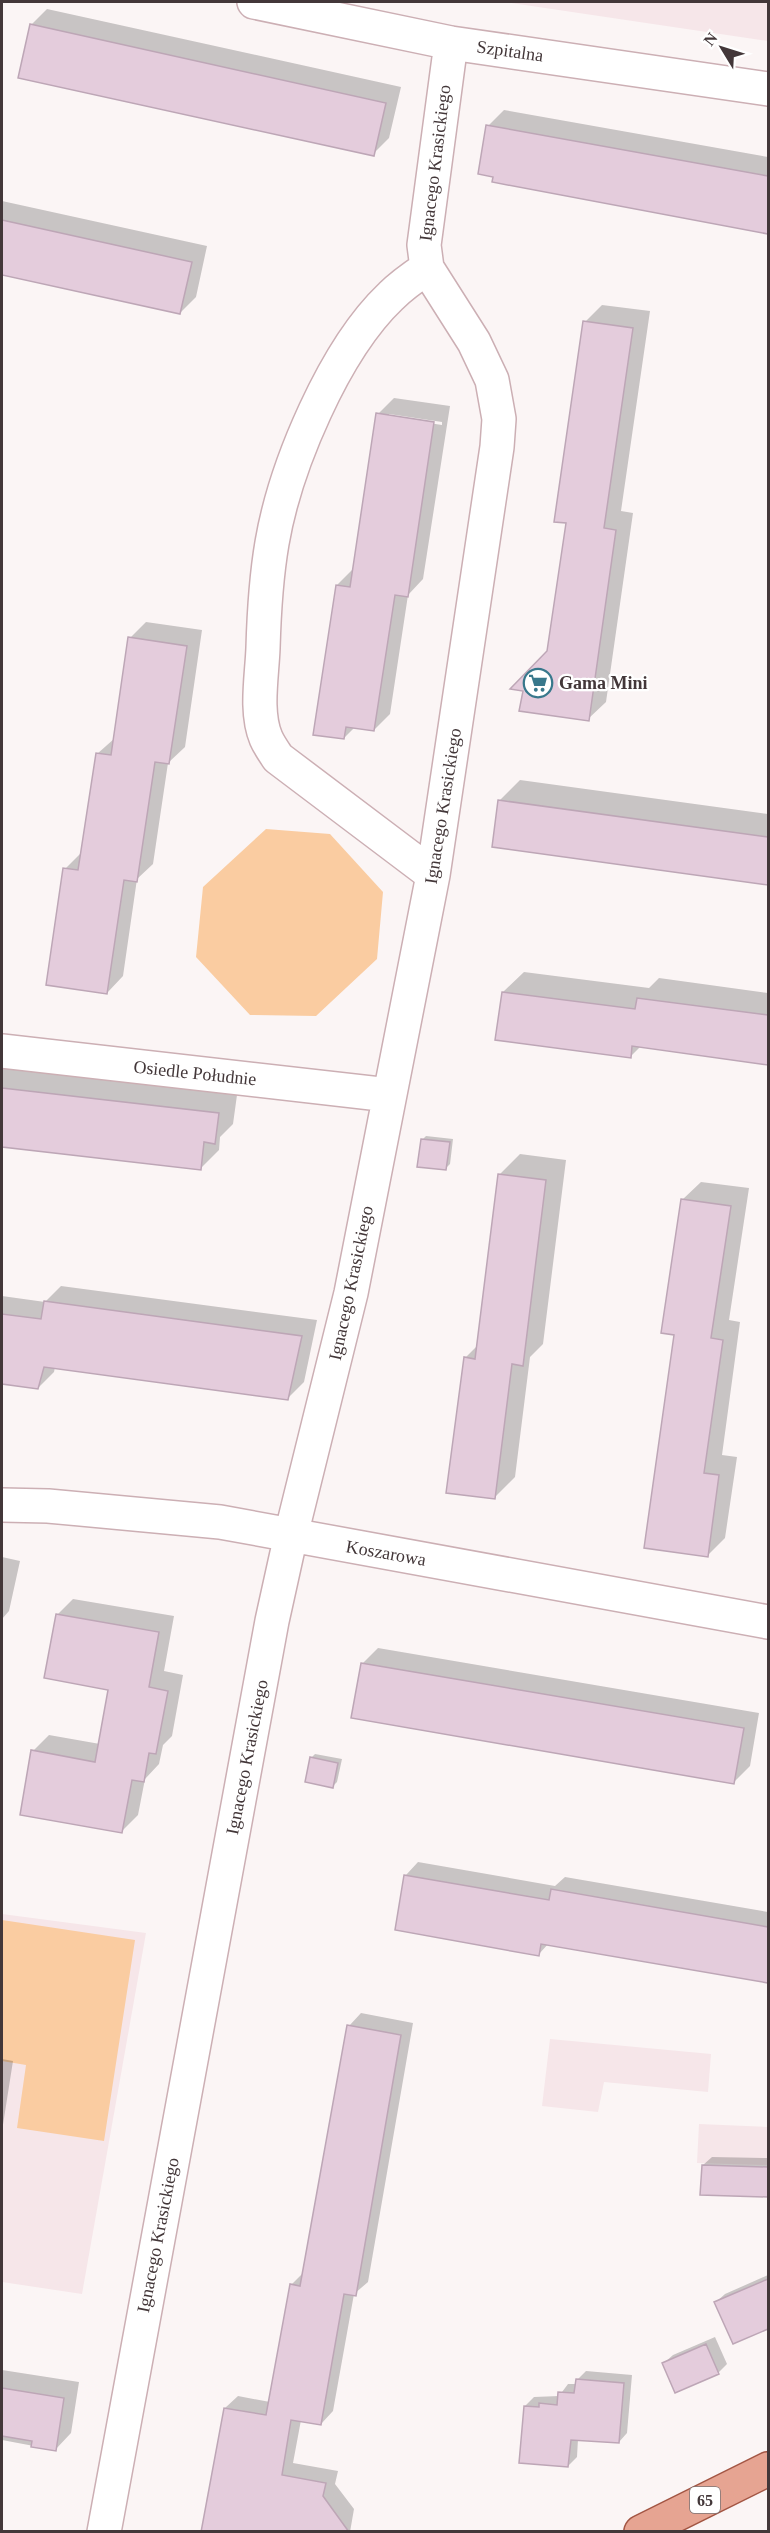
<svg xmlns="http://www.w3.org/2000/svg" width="770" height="2533" font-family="Georgia,serif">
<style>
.built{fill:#f6e6e9}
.green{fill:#facca1}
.shadow{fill:#0003;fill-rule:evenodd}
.building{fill:#e4ccdc;stroke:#bda6b6;stroke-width:1.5}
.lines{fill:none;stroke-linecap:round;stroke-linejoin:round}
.street-casing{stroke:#ccafb4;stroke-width:36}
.primary-casing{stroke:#a35644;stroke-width:36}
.street{stroke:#fff;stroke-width:33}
.primary{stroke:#e6a492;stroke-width:33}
.labels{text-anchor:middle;stroke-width:4.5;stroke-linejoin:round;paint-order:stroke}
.shield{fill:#fff;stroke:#7b7374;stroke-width:1.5}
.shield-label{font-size:16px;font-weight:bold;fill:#433739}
.street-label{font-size:18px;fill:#433739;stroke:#fff}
.poi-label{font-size:18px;font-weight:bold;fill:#433739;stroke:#fff;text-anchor:start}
</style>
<rect width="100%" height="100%" fill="#fbf5f5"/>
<path class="built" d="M 505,2 L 768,2 L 768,41 Z
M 2,1914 L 146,1933 L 82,2294 L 2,2282 Z
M 550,2039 L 711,2054 L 708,2092 L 604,2082 L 598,2112 L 542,2106 Z
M 699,2124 L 768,2127 L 768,2165 L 697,2163 Z"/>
<path class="green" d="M 266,829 L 330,834 L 383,892 L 377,959 L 316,1016 L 250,1015 L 196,957 L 203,887 Z
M 2,1920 L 135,1940 L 104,2141 L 17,2128 L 26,2065 L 2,2061 Z"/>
<path class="shadow" d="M 47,9 L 401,87 L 389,138 L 373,154 L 31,25 Z
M 504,110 L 768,157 L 768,233 L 729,226 L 488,126 Z
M 2,201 L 207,246 L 196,297 L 180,313 L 2,274 Z
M 602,305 L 650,311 L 621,511 L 633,513 L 606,702 L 588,719 L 549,652 L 568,522 L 585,322 Z
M 394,398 L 450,406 L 423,579 L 408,595 L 390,714 L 374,730 L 355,727 L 344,738 L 337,585 L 353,569 L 378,414 ZM 389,414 L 442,422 L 442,425 L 389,417 Z
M 146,622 L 202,630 L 185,747 L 168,763 L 153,864 L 137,879 L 123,976 L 107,993 L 65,869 L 81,853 L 97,754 L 115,738 L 130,638 Z
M 520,780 L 768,814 L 768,884 L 493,846 L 500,800 Z
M 524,972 L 649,988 L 659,978 L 768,993 L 768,1063 L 641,1046 L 630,1057 L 503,992 Z
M 2,1067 L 237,1095 L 233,1124 L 220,1137 L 219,1150 L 200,1169 L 2,1146 Z
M 426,1136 L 453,1139 L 450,1164 L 446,1168 L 422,1140 Z
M 520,1154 L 566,1160 L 543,1344 L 530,1357 L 515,1477 L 494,1498 L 465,1358 L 478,1345 L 499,1175 Z
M 701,1182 L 749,1188 L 729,1320 L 740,1322 L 722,1455 L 737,1457 L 725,1538 L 707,1556 L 676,1333 L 682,1200 Z
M 61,1286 L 317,1320 L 304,1382 L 288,1398 L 55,1367 L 54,1372 L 38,1388 L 2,1382 L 2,1296 L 45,1302 Z
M 2,1557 L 20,1561 L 9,1611 L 2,1619 Z
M 73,1599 L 174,1616 L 164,1671 L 183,1675 L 172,1736 L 163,1745 L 159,1764 L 145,1779 L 138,1815 L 122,1831 L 33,1751 L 49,1735 L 100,1744 L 110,1688 L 57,1615 Z
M 378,1648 L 759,1713 L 750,1766 L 734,1782 L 362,1664 Z
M 315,1754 L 342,1759 L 337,1782 L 333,1786 L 311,1758 Z
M 418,1862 L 555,1886 L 565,1877 L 768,1912 L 768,1982 L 549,1943 L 539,1954 L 406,1875 Z
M 361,2013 L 413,2023 L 368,2282 L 354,2294 L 333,2411 L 321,2424 L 301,2420 L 293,2463 L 338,2471 L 335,2484 L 354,2509 L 350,2532 L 203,2532 L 225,2408 L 238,2396 L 270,2402 L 291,2285 L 304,2272 L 349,2026 Z
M 2,2059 L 13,2061 L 2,2131 Z
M 712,2157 L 768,2158 L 768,2195 L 702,2193 L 703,2165 Z
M 768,2275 L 768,2327 L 734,2342 L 716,2302 L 725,2294 Z
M 715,2337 L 727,2364 L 718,2373 L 664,2363 L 673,2355 Z
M 2,2370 L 79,2382 L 71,2433 L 55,2450 L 2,2440 Z
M 586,2371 L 632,2375 L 627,2433 L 619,2442 L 578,2439 L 577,2457 L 568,2466 L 525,2406 L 534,2397 L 559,2396 L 568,2384 L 577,2384 L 577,2380 Z"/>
<path class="building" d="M 30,24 L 386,103 L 374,156 L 18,78 Z
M 486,125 L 768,176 L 768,234 L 492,182 L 493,177 L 478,174 Z
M 2,220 L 192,262 L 180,314 L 2,275 Z
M 583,321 L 633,328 L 604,528 L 616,530 L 589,721 L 519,711 L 523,691 L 510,689 L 547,651 L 566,523 L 554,522 Z
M 376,413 L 434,422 L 408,597 L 395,595 L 374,731 L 346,727 L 344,739 L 313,735 L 336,585 L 350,587 Z
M 128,637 L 187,646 L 169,764 L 155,762 L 137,882 L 124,880 L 107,994 L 46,985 L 63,868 L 78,870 L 96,753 L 111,755 Z
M 498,800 L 768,837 L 768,885 L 492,847 Z
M 502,992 L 635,1009 L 637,998 L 768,1015 L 768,1065 L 632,1046 L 631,1058 L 495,1040 Z
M 2,1088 L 219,1113 L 215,1144 L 204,1142 L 201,1170 L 2,1147 Z
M 421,1139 L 450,1142 L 446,1170 L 417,1167 Z
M 498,1174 L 546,1180 L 523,1366 L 512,1364 L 495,1499 L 446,1493 L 464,1357 L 475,1359 Z
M 681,1199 L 731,1206 L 711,1338 L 723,1340 L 704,1473 L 719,1475 L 708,1557 L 644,1548 L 674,1335 L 661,1333 Z
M 44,1301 L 302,1336 L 288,1400 L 44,1367 L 38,1389 L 2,1384 L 2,1314 L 41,1319 Z
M 56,1614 L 159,1632 L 149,1687 L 168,1691 L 156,1754 L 149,1753 L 144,1782 L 132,1780 L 122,1833 L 20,1815 L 31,1750 L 95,1762 L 108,1690 L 44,1678 Z
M 361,1663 L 744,1728 L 734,1784 L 351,1718 Z
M 310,1757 L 338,1763 L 333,1788 L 305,1782 Z
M 404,1875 L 549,1900 L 551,1889 L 768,1927 L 768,1983 L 541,1944 L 539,1956 L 395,1930 Z
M 347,2025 L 401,2035 L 356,2296 L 344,2294 L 321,2425 L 291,2420 L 282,2475 L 326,2483 L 323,2496 L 349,2532 L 201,2532 L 224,2408 L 266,2415 L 290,2284 L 300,2286 Z
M 702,2165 L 768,2167 L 768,2197 L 700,2195 Z
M 768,2279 L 768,2329 L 733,2344 L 714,2302 Z
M 706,2344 L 719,2374 L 675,2393 L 662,2363 Z
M 576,2379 L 624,2383 L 619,2443 L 571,2440 L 568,2467 L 519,2463 L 524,2406 L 539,2407 L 539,2403 L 557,2405 L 558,2392 L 574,2393 Z
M 2,2388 L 64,2398 L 56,2451 L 31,2447 L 32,2441 L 2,2436 Z"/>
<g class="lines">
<g class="street-casing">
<path id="street" d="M 254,2 L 451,43 L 768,89
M 427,268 C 415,276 402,285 391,296 C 334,350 285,467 272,543 C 266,578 264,613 263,648 C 262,676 255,712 266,738 C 269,745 274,752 278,758 L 433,875
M 2,1051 L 389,1095
M 2,1505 L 48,1506 L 220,1522 L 768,1622
M 104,2532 L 272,1621 L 291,1535 L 351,1293 L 433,875 L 497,447 L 499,419 L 492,380 L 474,342 L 427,268 L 424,245 L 451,43"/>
</g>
<g class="primary-casing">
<path id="primary" d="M 641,2532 L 768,2469"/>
</g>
<use href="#street" class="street"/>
<use href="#primary" class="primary"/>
</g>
<defs>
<g id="supermarket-ring" transform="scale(1.5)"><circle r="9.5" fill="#fff" stroke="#38788c" stroke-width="1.5"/><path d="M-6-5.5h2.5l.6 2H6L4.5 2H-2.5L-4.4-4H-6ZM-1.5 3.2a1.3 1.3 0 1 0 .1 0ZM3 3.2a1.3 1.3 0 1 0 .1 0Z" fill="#38788c"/></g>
</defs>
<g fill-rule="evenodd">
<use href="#supermarket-ring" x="538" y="683"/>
</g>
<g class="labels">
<rect class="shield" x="690" y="2487" width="30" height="26" rx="4.5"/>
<g class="shield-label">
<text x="705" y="2506">65</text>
</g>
<g class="street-label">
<text transform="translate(510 51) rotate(8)" y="6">Szpitalna</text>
<text transform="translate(435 163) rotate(-83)" y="6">Ignacego Krasickiego</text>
<text transform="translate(443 806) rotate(-81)" y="6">Ignacego Krasickiego</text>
<text transform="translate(195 1073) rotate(6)" y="6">Osiedle Południe</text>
<text transform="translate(351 1283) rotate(-78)" y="6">Ignacego Krasickiego</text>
<text transform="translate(386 1553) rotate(10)" y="6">Koszarowa</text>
<text transform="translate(247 1757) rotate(-79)" y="6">Ignacego Krasickiego</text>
<text transform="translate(158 2235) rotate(-79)" y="6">Ignacego Krasickiego</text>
</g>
<g class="poi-label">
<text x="559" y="689">Gama Mini</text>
</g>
</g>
<rect width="770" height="2533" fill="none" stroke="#433739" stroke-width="6"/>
<g transform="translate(722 48) rotate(308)" stroke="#ffffff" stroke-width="4.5" paint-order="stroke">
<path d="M0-4.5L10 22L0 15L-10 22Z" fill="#433739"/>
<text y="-9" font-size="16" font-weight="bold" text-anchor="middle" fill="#433739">N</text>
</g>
</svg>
